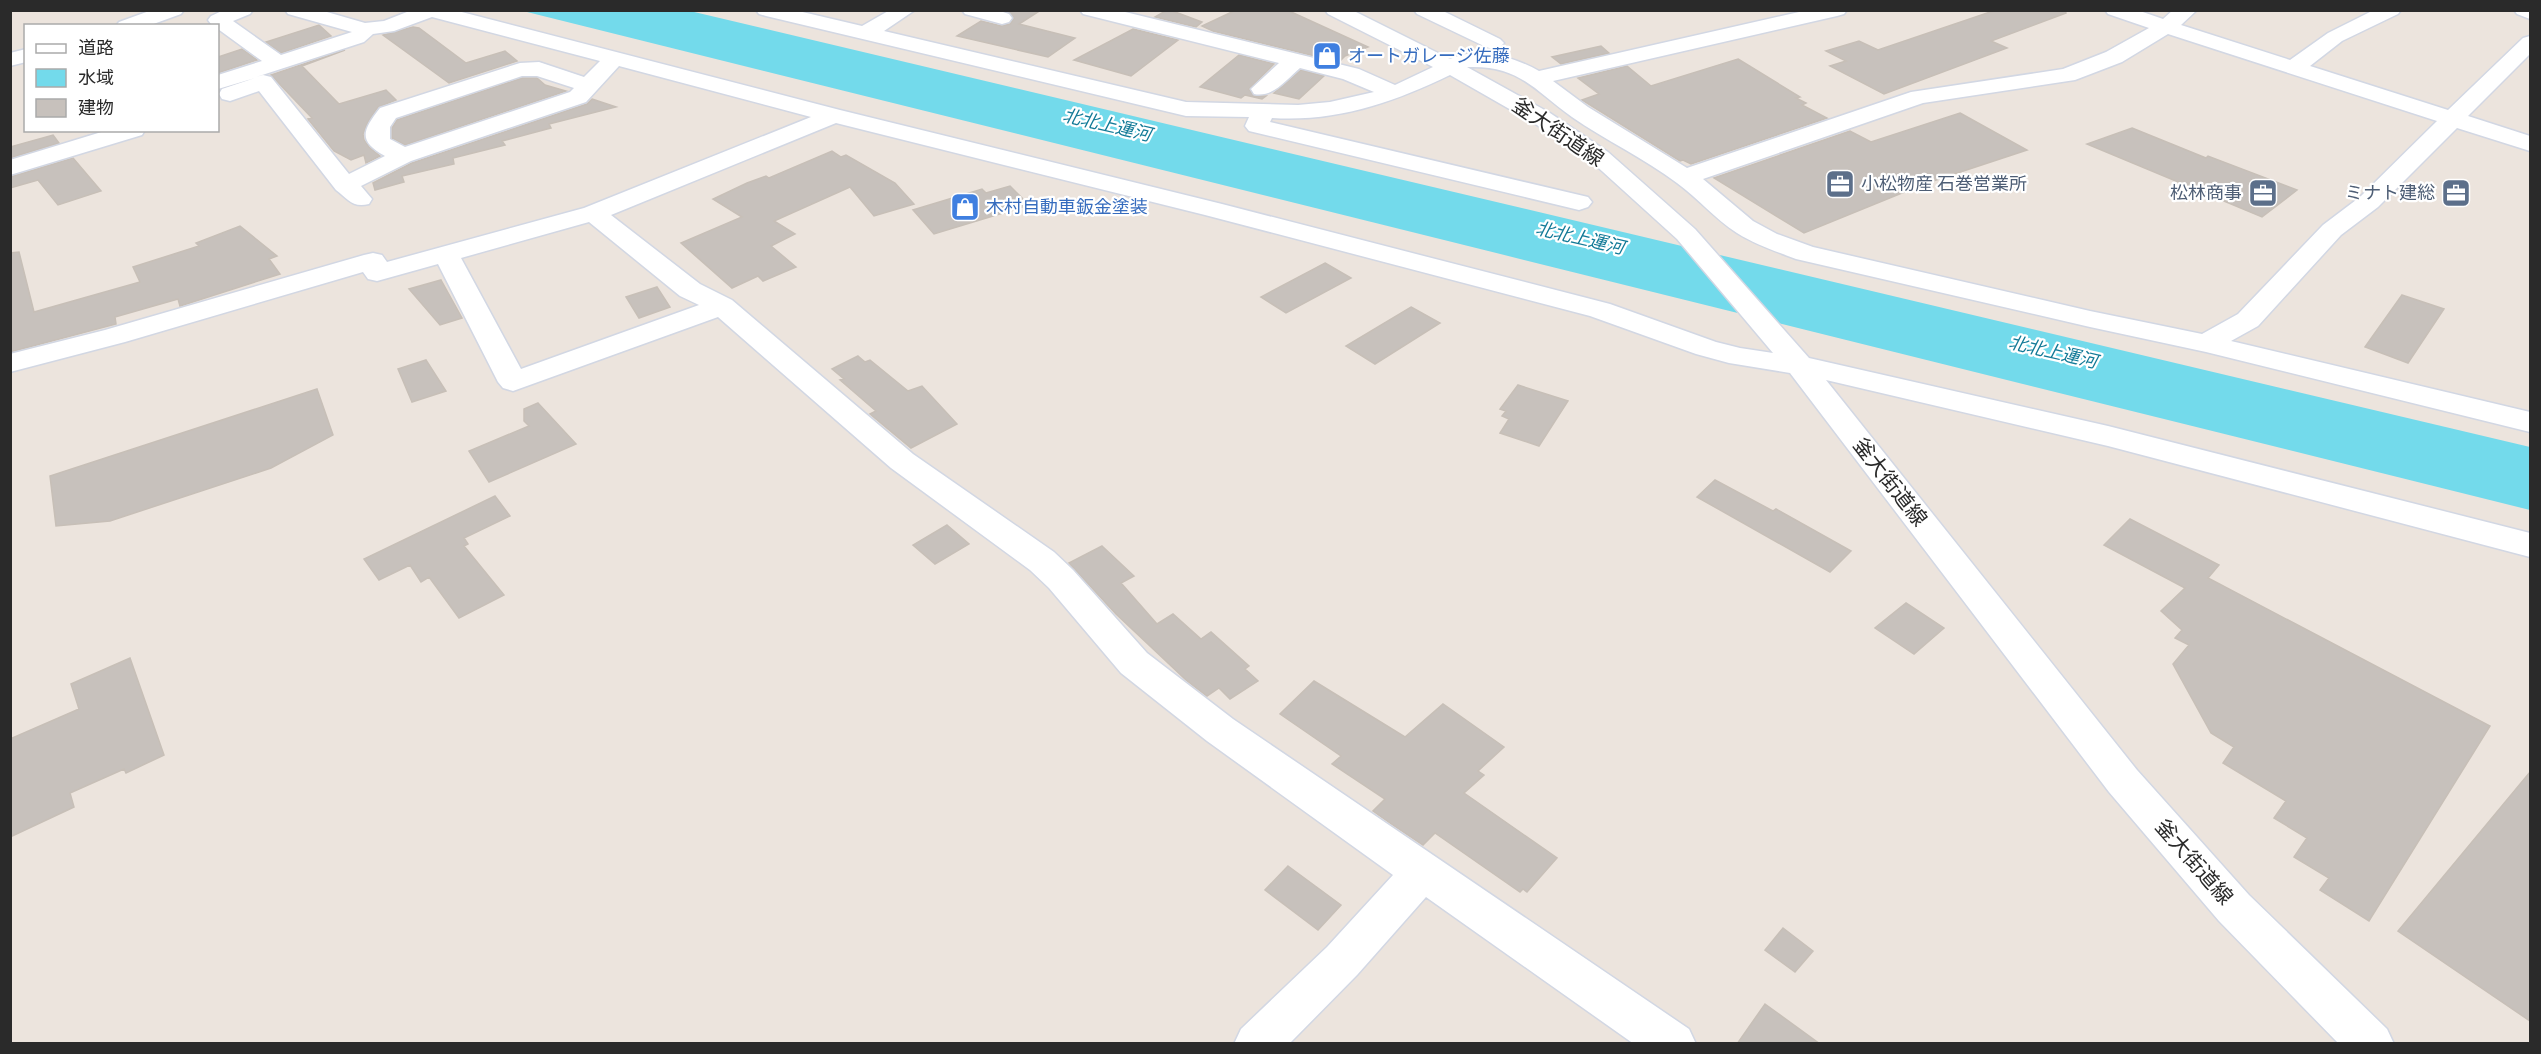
<svg xmlns="http://www.w3.org/2000/svg" width="2541" height="1054" font-family="Ubuntu,'Noto Sans JP',sans-serif">
<style>
.water{fill:#73daeb}
.building{fill:#c7c1bc;stroke:#c7bfb7;stroke-width:1.5}
.lines{fill:none;stroke-linecap:round;stroke-linejoin:round}
.minor-casing{stroke:#d2d7e3;stroke-width:3}
.minor{fill:#fff;fill-rule:evenodd}
.labels{text-anchor:middle;stroke-width:4.5;stroke-linejoin:round;paint-order:stroke}
.far-shop-label{font-size:18px;fill:#366cbe;stroke:#fff;text-anchor:start}
.far-water-label{font-size:18px;font-style:italic;fill:#127a97;stroke:#fff}
.far-service-label{font-size:18px;fill:#4e5e75;stroke:#fff;text-anchor:end}
.street-label{font-size:21px;fill:#2a2a2a;stroke:#fff}
</style>
<rect width="100%" height="100%" fill="#ece4dd"/>
<path class="water" d="M 523,11 L 690,11 L 2530,447 L 2530,510 Z"/>
<path class="building" d="M 1006,10 L 1041,10 L 1019,24 L 1075,38 L 1048,57 L 957,36 L 981,21 L 1001,26 L 1010,24 L 1014,18 Z
M 1167,10 L 1170,10 L 1202,22 L 1196,27 L 1155,17 Z
M 1236,10 L 1287,10 L 1368,47 L 1345,56 L 1339,62 L 1213,31 L 1202,26 Z
M 1996,10 L 2065,10 L 2066,13 L 1991,41 L 2007,48 L 1884,94 L 1830,66 L 1846,61 L 1826,51 L 1859,41 L 1878,50 Z
M 319,25 L 331,36 L 281,53 L 266,42 Z
M 413,27 L 419,28 L 466,63 L 505,51 L 517,61 L 449,83 L 383,35 Z
M 1133,29 L 1178,40 L 1131,76 L 1074,60 Z
M 1601,46 L 1609,53 L 1561,64 L 1552,57 Z
M 242,49 L 257,60 L 218,73 L 218,57 Z
M 345,50 L 302,66 L 339,104 L 386,90 L 396,100 L 378,107 L 368,122 L 363,134 L 364,140 L 369,147 L 380,156 L 366,163 L 364,155 L 351,160 L 334,151 L 308,119 L 312,118 L 271,75 Z
M 1239,55 L 1274,64 L 1249,89 L 1254,96 L 1266,96 L 1262,99 L 1245,95 L 1241,98 L 1200,87 Z
M 1738,59 L 1800,97 L 1796,98 L 1806,103 L 1802,105 L 1827,118 L 1691,164 L 1683,160 L 1680,161 L 1582,100 L 1599,94 L 1578,78 L 1627,66 L 1651,86 Z
M 1301,70 L 1324,76 L 1299,99 L 1274,93 Z
M 522,78 L 537,78 L 545,85 L 566,91 L 405,145 L 392,138 L 392,128 L 397,120 Z
M 592,99 L 616,107 L 549,124 L 551,128 L 502,141 L 505,145 L 453,158 L 454,164 L 402,176 L 404,182 L 375,190 L 373,183 L 412,163 L 587,104 Z
M 1960,113 L 2027,150 L 1924,184 L 1804,233 L 1714,178 L 1850,131 L 1871,142 Z
M 2132,128 L 2206,158 L 2208,156 L 2297,190 L 2262,217 L 2087,144 Z
M 53,135 L 59,143 L 10,158 L 10,147 Z
M 832,151 L 841,157 L 846,155 L 895,183 L 914,204 L 874,216 L 850,187 L 774,221 L 795,234 L 771,246 L 796,267 L 763,281 L 758,276 L 732,288 L 681,243 L 742,217 L 713,199 L 747,183 L 766,176 L 769,178 Z
M 73,158 L 101,191 L 58,205 L 38,180 L 10,188 L 10,177 Z
M 1010,186 L 1029,205 L 934,234 L 913,210 L 982,189 L 986,193 Z
M 240,226 L 277,256 L 269,259 L 280,274 L 180,306 L 178,299 L 115,317 L 116,324 L 10,352 L 10,253 L 19,252 L 34,312 L 140,282 L 133,267 L 199,246 L 196,243 Z
M 1325,263 L 1351,278 L 1286,313 L 1261,297 Z
M 441,280 L 462,318 L 440,325 L 409,289 Z
M 657,287 L 670,307 L 639,318 L 626,297 Z
M 2402,295 L 2444,309 L 2408,363 L 2365,347 Z
M 1411,307 L 1440,323 L 1375,364 L 1346,346 Z
M 858,356 L 865,362 L 870,360 L 908,391 L 922,386 L 957,424 L 911,448 L 870,414 L 876,411 L 840,380 L 844,379 L 832,369 Z
M 426,360 L 446,391 L 412,402 L 398,369 Z
M 1518,385 L 1568,401 L 1539,446 L 1500,433 L 1509,419 L 1502,416 L 1506,411 L 1500,409 Z
M 317,389 L 333,435 L 271,468 L 110,521 L 56,526 L 50,476 Z
M 538,403 L 576,444 L 489,482 L 469,451 L 529,426 L 524,421 L 524,409 Z
M 1715,480 L 1773,511 L 1776,509 L 1851,551 L 1830,572 L 1697,497 Z
M 495,496 L 510,516 L 464,538 L 468,544 L 464,546 L 504,595 L 459,618 L 429,577 L 421,582 L 410,565 L 379,580 L 364,559 Z
M 2130,519 L 2219,565 L 2208,578 L 2490,726 L 2369,921 L 2320,890 L 2329,878 L 2294,857 L 2307,838 L 2274,818 L 2286,801 L 2223,763 L 2234,747 L 2211,733 L 2173,664 L 2189,645 L 2175,638 L 2182,630 L 2161,611 L 2185,588 L 2104,545 Z
M 947,525 L 969,544 L 935,564 L 913,545 Z
M 1102,546 L 1134,576 L 1121,583 L 1157,624 L 1173,614 L 1201,639 L 1211,632 L 1249,666 L 1245,669 L 1258,681 L 1230,699 L 1219,688 L 1207,696 L 1186,680 L 1116,614 L 1069,563 Z
M 1906,603 L 1944,628 L 1914,654 L 1875,628 Z
M 130,658 L 164,755 L 126,773 L 124,769 L 70,793 L 74,807 L 10,837 L 10,739 L 79,709 L 71,684 Z
M 1314,681 L 1405,737 L 1443,704 L 1504,747 L 1478,771 L 1484,775 L 1464,793 L 1557,858 L 1527,892 L 1523,889 L 1520,892 L 1435,833 L 1423,845 L 1390,823 L 1373,811 L 1385,799 L 1332,764 L 1341,756 L 1280,714 Z
M 2530,772 L 2530,1021 L 2398,931 Z
M 1288,866 L 1341,905 L 1318,930 L 1265,890 Z
M 1783,928 L 1813,951 L 1795,972 L 1765,950 Z
M 1765,1004 L 1820,1044 L 1737,1044 Z"/>
<g class="lines">
<g class="minor-casing">
<path id="minor" d="M 152,10 L 184,10 L 181,14 L 148,26 L 116,26 L 119,22 Z
M 224,10 L 253,10 L 250,14 L 233,21 L 281,55 L 352,32 L 288,14 L 285,10 L 320,10 L 365,23 L 384,21 L 412,10 L 454,10 L 840,110 L 1222,204 L 1610,304 L 1716,342 L 1740,348 L 1773,353 L 1677,239 L 1592,162 L 1534,123 L 1450,75 C 1392,103 1337,122 1272,118 L 1270,122 L 1588,197 L 1592,202 L 1588,207 L 1579,210 L 1249,131 L 1245,126 L 1249,117 L 1186,116 L 766,16 L 759,14 L 756,10 L 794,10 L 862,26 L 890,10 L 915,10 L 884,31 L 1186,102 L 1298,105 L 1330,102 L 1374,92 L 1343,79 L 1300,68 C 1287,79 1273,98 1254,94 L 1251,89 L 1279,63 L 1083,14 L 1080,10 L 1117,10 L 1359,69 L 1395,85 L 1433,67 L 1328,14 L 1325,10 L 1352,10 L 1450,59 C 1478,46 1514,57 1539,71 L 1808,10 L 1847,10 L 1844,14 L 1837,16 L 1553,81 L 1588,107 L 1687,168 L 1911,92 L 2063,69 L 2106,52 L 2149,28 L 2108,14 L 2105,10 L 2137,10 L 2163,19 L 2173,10 L 2197,10 L 2181,25 L 2290,60 L 2328,33 L 2374,10 L 2401,10 L 2398,14 L 2342,41 L 2310,66 L 2448,110 L 2523,38 L 2530,36 L 2530,54 L 2468,116 L 2530,136 L 2530,151 L 2457,128 L 2378,207 L 2341,235 L 2258,326 L 2231,341 L 2530,412 L 2530,432 L 2206,352 L 2090,327 L 1796,259 C 1775,251 1756,245 1737,233 C 1715,219 1698,198 1677,183 C 1644,158 1605,140 1572,117 C 1533,89 1519,65 1467,67 L 1550,113 L 1608,152 L 1695,229 L 1809,358 L 2108,426 L 2530,533 L 2530,557 L 2108,446 L 1826,380 L 2137,770 L 2249,895 L 2387,1029 L 2394,1044 L 2339,1044 L 2219,921 L 2109,792 L 1790,373 L 1729,363 L 1696,354 L 1590,316 L 1205,215 L 836,123 L 611,215 L 700,284 L 732,300 L 913,454 L 1054,552 L 1073,570 L 1147,653 L 1233,719 L 1689,1029 L 1696,1044 L 1634,1044 L 1426,897 L 1357,975 L 1289,1044 L 1234,1044 L 1241,1029 L 1327,947 L 1393,875 L 1207,741 L 1121,673 L 1049,588 L 1030,570 L 891,468 L 718,317 L 513,391 L 503,388 L 498,382 L 438,264 L 377,281 L 368,279 L 363,272 L 125,342 L 10,372 L 10,354 L 105,330 L 364,255 L 373,253 L 382,255 L 387,262 L 584,208 L 811,117 L 619,66 L 586,102 L 411,161 L 361,186 L 372,199 L 369,204 C 352,208 348,199 336,190 L 259,91 L 230,101 L 222,99 L 219,94 L 222,89 L 255,78 L 218,89 L 218,75 L 262,61 L 218,29 L 218,26 L 211,24 L 208,20 L 211,16 ZM 432,17 L 600,61 L 584,77 L 539,62 L 520,63 L 380,108 C 363,130 357,141 385,156 L 349,174 L 271,77 L 263,75 L 256,77 L 364,42 L 373,34 L 394,31 ZM 2168,34 L 2437,121 L 2360,197 L 2323,225 L 2238,314 L 2202,334 L 2090,311 L 1813,247 L 1777,234 L 1753,221 L 1703,179 L 1923,103 L 2075,80 L 2122,62 ZM 522,76 L 537,76 L 574,88 L 570,92 L 405,147 L 390,139 L 390,127 L 396,118 ZM 589,222 L 680,296 L 699,305 L 521,369 L 461,258 Z
M 962,10 L 997,10 L 1009,14 L 1012,18 L 1009,22 L 1002,24 L 965,14 Z
M 1414,10 L 1441,10 L 1500,39 L 1504,43 L 1500,47 L 1493,49 L 1486,47 L 1417,14 Z
M 2514,10 L 2530,10 L 2530,19 L 2517,14 Z
M 26,49 L 26,62 L 10,66 L 10,53 Z
M 108,130 L 145,130 L 142,135 L 10,175 L 10,160 Z"/>
</g>
<use href="#minor" class="minor"/>
</g>
<defs>
<g id="shop-square" transform="scale(1.5)"><rect x="-9" y="-9" width="18" height="18" rx="4" fill="#3f7fe0" stroke="#fff"/><path d="M-5-2.5h2.3a2.7 3.5 0 0 1 5.4 0H5L5.5 6h-11ZM-1.5-2.5h3a1.5 2.3 0 0 0-3 0Z" fill="#fff"/></g>
<g id="office-square" transform="scale(1.5)"><rect x="-9" y="-9" width="18" height="18" rx="4" fill="#5c6f8a" stroke="#fff"/><path d="M-6-3h4V-5.5h4V-3h4V5H-6ZM-1-4.5V-3h2v-1.5ZM-6 0V1H6V0Z" fill="#fff"/></g>
</defs>
<g fill-rule="evenodd">
<use href="#shop-square" x="1327" y="56"/>
<use href="#office-square" x="1840" y="184"/>
<use href="#office-square" x="2263" y="193"/>
<use href="#office-square" x="2456" y="193"/>
<use href="#shop-square" x="965" y="207"/>
</g>
<g class="labels">
<g class="far-shop-label">
<text x="1348" y="62">オートガレージ佐藤</text>
<text x="986" y="213">木村自動車鈑金塗装</text>
</g>
<g class="far-water-label">
<text transform="translate(1107 125) rotate(13)" y="6">北北上運河</text>
<text transform="translate(1580 238) rotate(13)" y="6">北北上運河</text>
<text transform="translate(2053 352) rotate(13)" y="6">北北上運河</text>
</g>
<g class="far-service-label">
<text x="1861" y="190" text-anchor="start">小松物産 石巻営業所</text>
<text x="2242" y="199">松林商事</text>
<text x="2435" y="199">ミナト建総</text>
</g>
<g class="street-label">
<text transform="translate(1558 132) rotate(34)" y="7">釜大街道線</text>
<text transform="translate(1890 482) rotate(52)" y="7">釜大街道線</text>
<text transform="translate(2194 862) rotate(49)" y="7">釜大街道線</text>
</g>
</g>
<rect width="2541" height="1054" fill="none" stroke="#2a2a2a" stroke-width="24"/>
<rect x="24" y="24" width="195" height="108" fill="#ffffff" stroke="#aaaaaa" stroke-width="1.5"/>
<rect x="36" y="44" width="30" height="9" fill="#ffffff" stroke="#aaaaaa" stroke-width="1.5"/>
<text x="78" y="54" font-size="18" fill="#2a2a2a">道路</text>
<rect x="36" y="69" width="30" height="18" fill="#73daeb" stroke="#aaaaaa" stroke-width="1.5"/>
<text x="78" y="84" font-size="18" fill="#2a2a2a">水域</text>
<rect x="36" y="99" width="30" height="18" fill="#c7c1bc" stroke="#aaaaaa" stroke-width="1.5"/>
<text x="78" y="114" font-size="18" fill="#2a2a2a">建物</text>
</svg>
